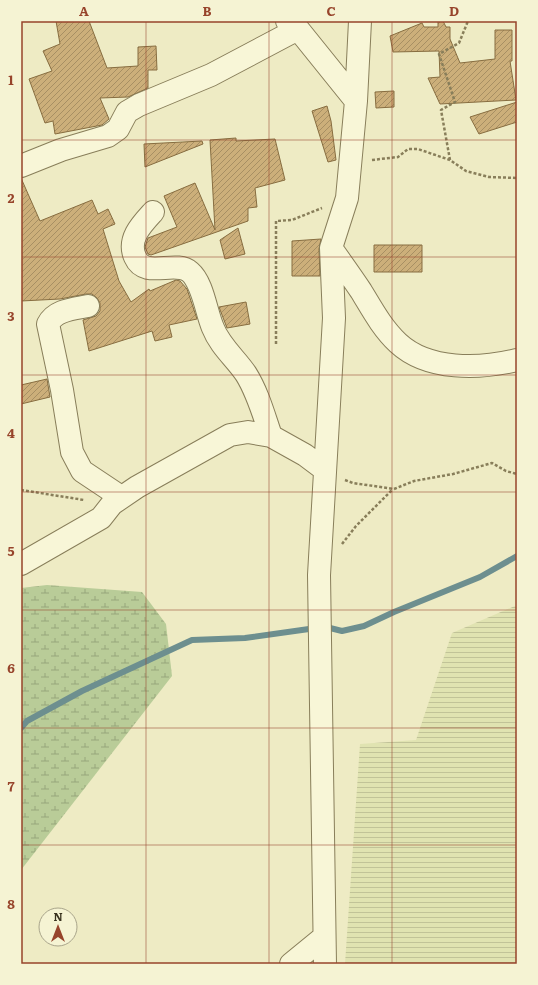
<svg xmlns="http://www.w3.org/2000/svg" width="538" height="985" font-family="Literata,serif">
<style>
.farmland{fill:url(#farmland-rules)}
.wetland{fill:url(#wetland-marsh)}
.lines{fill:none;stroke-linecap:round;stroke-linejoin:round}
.stream{stroke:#6d8f8f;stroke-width:6}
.building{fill:url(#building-hatch);stroke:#876d40}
.minor-casing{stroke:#887e5a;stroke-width:24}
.path{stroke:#887e5a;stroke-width:2.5;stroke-dasharray:3 2;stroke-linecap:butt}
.minor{stroke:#f8f6d7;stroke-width:22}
.grid{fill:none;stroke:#97442b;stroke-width:1;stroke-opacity:0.55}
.neatline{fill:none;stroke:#97442b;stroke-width:1.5}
.grid-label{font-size:13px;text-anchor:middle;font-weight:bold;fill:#97442b}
</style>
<defs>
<pattern id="farmland-rules" width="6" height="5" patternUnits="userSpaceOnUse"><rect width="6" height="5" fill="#e0e3b1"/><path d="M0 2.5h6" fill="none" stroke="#c1c398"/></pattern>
<pattern id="wetland-marsh" width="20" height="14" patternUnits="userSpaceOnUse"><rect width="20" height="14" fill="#b9cc98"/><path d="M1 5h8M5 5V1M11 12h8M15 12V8" fill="none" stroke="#97a67b"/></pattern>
<pattern id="building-hatch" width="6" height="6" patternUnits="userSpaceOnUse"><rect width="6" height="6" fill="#ccaf7a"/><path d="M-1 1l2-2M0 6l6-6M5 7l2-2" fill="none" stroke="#a78f63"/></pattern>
</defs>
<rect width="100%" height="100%" fill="#eeebc4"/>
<path class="farmland" d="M 517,605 L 517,964 L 345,964 L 360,744 L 416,740 L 452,633 Z"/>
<path class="wetland" d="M 47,585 L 142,592 L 166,624 L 172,676 L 21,870 L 21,588 Z"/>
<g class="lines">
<path class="stream" d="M 21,728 L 27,721 L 82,691 L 192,640 L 245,638 L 309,629 L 330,628 L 342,631 L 364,626 L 394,612 L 480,577 L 517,556"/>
</g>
<path class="building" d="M 56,21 L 89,21 L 107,68 L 138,66 L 138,47 L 156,46 L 157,70 L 148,70 L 148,88 L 128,97 L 100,98 L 109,119 L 102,125 L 55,134 L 53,121 L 45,123 L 29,79 L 52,71 L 43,51 L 60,44 Z
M 438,21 L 443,21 L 446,27 L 450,27 L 450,39 L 460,63 L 495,59 L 495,30 L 512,30 L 512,61 L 510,61 L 516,100 L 440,104 L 428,78 L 440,77 L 439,51 L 393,52 L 390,36 L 422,23 L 424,27 L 438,27 Z
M 394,91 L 394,107 L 376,108 L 375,92 Z
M 517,102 L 517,122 L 479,134 L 470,117 Z
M 327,106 L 331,121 L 336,160 L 328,162 L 312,111 Z
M 236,138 L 236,141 L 275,139 L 285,180 L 255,188 L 257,207 L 248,208 L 248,221 L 151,255 L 148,254 L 145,247 L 148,238 L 177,227 L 164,196 L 195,183 L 215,230 L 210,140 Z
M 202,141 L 203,144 L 145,167 L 144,144 Z
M 21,178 L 40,221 L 92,200 L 98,214 L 108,209 L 115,224 L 103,229 L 119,281 L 131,302 L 149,289 L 150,291 L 176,280 L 180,281 L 187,289 L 197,319 L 169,325 L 172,337 L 155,341 L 152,331 L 89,351 L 83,320 L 96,316 L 100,311 L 100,303 L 97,298 L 92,294 L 86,294 L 60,299 L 21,301 Z
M 238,228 L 245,254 L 225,259 L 220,240 Z
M 321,239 L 319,249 L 320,276 L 292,276 L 292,241 Z
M 374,245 L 422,245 L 422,272 L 374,272 Z
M 246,302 L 250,324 L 227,328 L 219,307 Z
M 47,379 L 50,397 L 21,404 L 21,385 Z"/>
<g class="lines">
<g class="minor-casing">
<path id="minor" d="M 287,21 L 298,29 L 356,101
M 21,166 L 61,150 L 108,136 L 118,129 L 127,112 L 139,105 L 211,75 L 298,29
M 153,212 C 142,224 127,239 135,257 C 145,280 175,259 190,272 C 203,283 206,312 213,328 C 220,346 236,359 246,374 C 258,393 264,416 271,436
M 331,248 C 341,262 351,276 361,291 C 372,309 382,328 398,343 C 428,371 480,369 517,360
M 88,306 C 73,309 55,310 48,324 L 62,390 L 72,452 L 82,471 L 121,497
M 21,564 L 101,518 L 112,504 L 137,487 L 230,435 L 248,432 L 271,436 L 305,455 L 325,470
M 291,964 L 324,937
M 325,964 L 319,575 L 334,318 L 331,248 L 347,198 L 356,101 L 360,21"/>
</g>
<path class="path" d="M 372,160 L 398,157 L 408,149 L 418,149 L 450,160 L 466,171 L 489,177 L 517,178
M 450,160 L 441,110 L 455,102 L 439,54 L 459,43 L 468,21
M 276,344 L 276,221 L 292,220 L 322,208
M 345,480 L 353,483 L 394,489 L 414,481 L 453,474 L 492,463 L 506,471 L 517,474
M 21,490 L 84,500
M 342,544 L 356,526 L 393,489"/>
<use href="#minor" class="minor"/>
</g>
<path class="grid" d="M 146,21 L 146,964M 269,21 L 269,964M 392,21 L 392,964M 21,140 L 517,140M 21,257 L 517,257M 21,375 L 517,375M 21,492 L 517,492M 21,610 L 517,610M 21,728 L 517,728M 21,845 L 517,845"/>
<rect width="538" height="985" fill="none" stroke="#f5f3d3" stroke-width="44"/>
<g transform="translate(58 927)"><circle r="19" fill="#f5f3d3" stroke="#a9a58b"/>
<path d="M0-3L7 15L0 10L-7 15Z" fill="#97442b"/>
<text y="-6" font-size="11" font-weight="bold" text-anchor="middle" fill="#38311e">N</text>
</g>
<rect x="22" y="22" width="494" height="941" class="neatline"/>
<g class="grid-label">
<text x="84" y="16">A</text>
<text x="207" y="16">B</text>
<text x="331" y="16">C</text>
<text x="454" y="16">D</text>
<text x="11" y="85">1</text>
<text x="11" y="203">2</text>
<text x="11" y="321">3</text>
<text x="11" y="438">4</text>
<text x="11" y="556">5</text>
<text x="11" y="673">6</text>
<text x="11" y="791">7</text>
<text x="11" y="909">8</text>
</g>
</svg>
